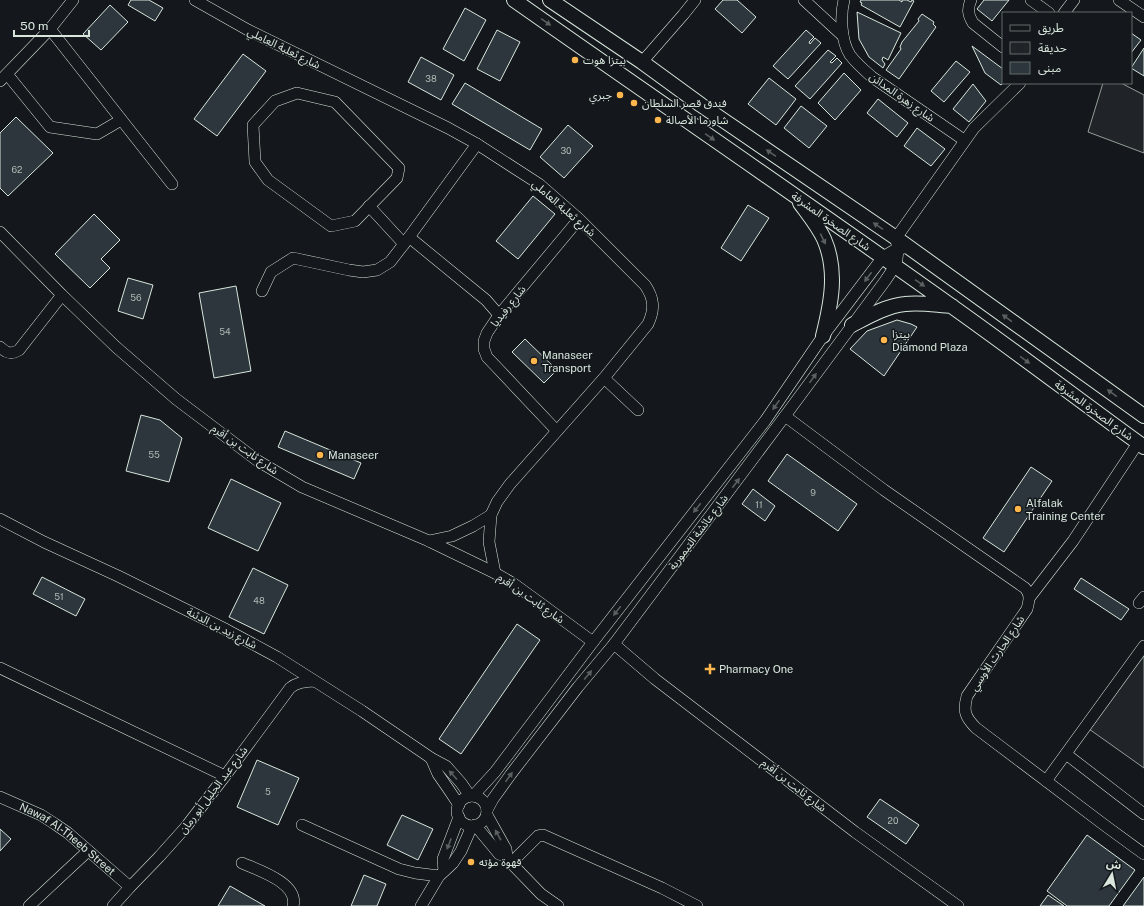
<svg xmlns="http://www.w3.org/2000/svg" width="1144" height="906" font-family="'Public Sans','Noto Sans Arabic',sans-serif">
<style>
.green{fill:#202428;stroke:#939e99}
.building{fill:#2c363c;stroke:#d8e6dc}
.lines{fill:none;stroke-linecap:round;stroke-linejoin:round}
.minor-casing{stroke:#d8e6dc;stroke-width:12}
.major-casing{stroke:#d8e6dc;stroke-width:16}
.minor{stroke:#14181c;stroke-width:11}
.major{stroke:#14181c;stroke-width:14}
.oneway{fill:#59605f}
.poi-dot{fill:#ffb74d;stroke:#14181c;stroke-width:1.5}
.labels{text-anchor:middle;stroke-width:3;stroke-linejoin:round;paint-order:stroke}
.number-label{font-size:9px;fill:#adbab4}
.street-label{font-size:11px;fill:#d8e6dc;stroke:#14181c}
.poi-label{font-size:11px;fill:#d8e6dc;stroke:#14181c;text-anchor:start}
</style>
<rect width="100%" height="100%" fill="#14181c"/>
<path class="green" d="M 1103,83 L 1121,83 L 1144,95 L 1144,153 L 1088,132 Z
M 1144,654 L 1144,768 L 1089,729 Z"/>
<path class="building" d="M 131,0 L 149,0 L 163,8 L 155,21 L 128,5 Z
M 723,0 L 737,0 L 756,17 L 742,33 L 715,9 Z
M 861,0 L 899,0 L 902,2 L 902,0 L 907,0 L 911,2 L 912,0 L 914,1 L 900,27 L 861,5 L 862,3 L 860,2 Z
M 984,0 L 1009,0 L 992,21 L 977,9 Z
M 110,5 L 128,22 L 101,50 L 83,34 Z
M 465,8 L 486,20 L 464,61 L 443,49 Z
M 857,12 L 901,33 L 888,60 L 883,57 L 882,60 L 885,64 L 883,68 L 869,57 L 859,39 Z
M 922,14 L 934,22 L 933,24 L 936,27 L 899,79 L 886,70 L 901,49 L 900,47 L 902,42 L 919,21 L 918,19 Z
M 497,30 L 520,42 L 500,81 L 477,69 Z
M 806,30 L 814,37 L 809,42 L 810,44 L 815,38 L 821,43 L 788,79 L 773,66 Z
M 1131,33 L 1141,40 L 1131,53 Z
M 972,46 L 1003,69 L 1003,83 L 1001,85 L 985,73 Z
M 1144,48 L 1144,76 L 1131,68 Z
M 828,50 L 836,56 L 830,62 L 832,63 L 837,58 L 842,63 L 810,99 L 795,86 Z
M 243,54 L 266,71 L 217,136 L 194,119 Z
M 421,57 L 454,75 L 441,100 L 408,82 Z
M 956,61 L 970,72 L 944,102 L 931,91 Z
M 844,73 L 861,90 L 835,120 L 818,103 Z
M 769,78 L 796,99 L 776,125 L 748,104 Z
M 465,83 L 542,129 L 530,150 L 452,104 Z
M 973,84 L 986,101 L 969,122 L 953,109 Z
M 878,99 L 908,123 L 897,137 L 867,113 Z
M 801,106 L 827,126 L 809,148 L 784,128 Z
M 16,117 L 53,153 L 8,196 L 0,188 L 0,133 Z
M 568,125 L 593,146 L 564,178 L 540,157 Z
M 917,128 L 945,149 L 931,166 L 904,146 Z
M 533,196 L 555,214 L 518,259 L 496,241 Z
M 748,205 L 769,218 L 741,261 L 721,248 Z
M 94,214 L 120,240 L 101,259 L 110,268 L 90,288 L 55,254 Z
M 128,278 L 153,285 L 143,319 L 118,311 Z
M 236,286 L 251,371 L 214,378 L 199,293 Z
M 897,320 L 911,324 L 917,327 L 884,376 L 850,349 L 867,331 Z
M 525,339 L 557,370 L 544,383 L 512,352 Z
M 141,415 L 160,420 L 182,438 L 169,482 L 126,471 Z
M 285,431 L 361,463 L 354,479 L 278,447 Z
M 787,454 L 857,504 L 838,531 L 768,481 Z
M 1031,467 L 1052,481 L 1004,552 L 983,538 Z
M 231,479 L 281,503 L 258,551 L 208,528 Z
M 753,489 L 775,506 L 765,521 L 742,504 Z
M 253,568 L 288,585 L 264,634 L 229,617 Z
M 42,577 L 85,599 L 76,616 L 33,594 Z
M 1081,578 L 1129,609 L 1121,620 L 1074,589 Z
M 517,624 L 540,640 L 461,754 L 439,739 Z
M 257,760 L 299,778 L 278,825 L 237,807 Z
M 880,799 L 919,825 L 906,844 L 867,817 Z
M 402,815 L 433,829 L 418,860 L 387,845 Z
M 0,829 L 11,839 L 0,851 Z
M 1087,835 L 1135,870 L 1109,906 L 1067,906 L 1047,891 Z
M 364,875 L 386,884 L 377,906 L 351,906 Z
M 1144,877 L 1144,906 L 1123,906 Z
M 230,886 L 265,906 L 218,906 Z
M 1048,895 L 1064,906 L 1040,906 Z"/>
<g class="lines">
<g class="minor-casing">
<g id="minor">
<path d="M 195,0 L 248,30 L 448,128 L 477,144 L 539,184 L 579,219 L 645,285 C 654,298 655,309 648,324 L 604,378 L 510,484 L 497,502 L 491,515 L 489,542 L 495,573"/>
<path d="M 804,0 L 843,36"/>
<path d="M 844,0 C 840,16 841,41 850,55 C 856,63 864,70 872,77 L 964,140"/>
<path d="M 971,0 C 967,9 968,15 973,23 L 1003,47"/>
<path d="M 1031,0 L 1049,13"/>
<path d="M 1119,0 L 1144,17"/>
<path d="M 1064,13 L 1074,0"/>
<path d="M 50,29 L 172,184"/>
<path d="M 642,62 L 683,15 L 695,0"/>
<path d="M 7,74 L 50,127 L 97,134 L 121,120"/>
<path d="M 0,81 L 50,29 L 73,0"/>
<path d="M 297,93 L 335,102 L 399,168 L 397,178 L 355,221 L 331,226 L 268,180 L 255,162 L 253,125 L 275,101 Z"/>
<path d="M 369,206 L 404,244"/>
<path d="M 0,232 L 62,295 L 116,347 L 176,399 L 258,461 L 302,487 L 429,541 L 495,573 L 514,584 L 536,600 L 593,642"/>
<path d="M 409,237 L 486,300 L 499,315"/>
<path d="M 262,291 L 271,272 L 293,258 L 349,270 L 363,272 L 377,270 L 390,262 L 404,244 L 477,144"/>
<path d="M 0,347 C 6,353 11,355 19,350 L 62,295"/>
<path d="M 604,378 L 638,410"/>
<path d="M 785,416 L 884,490 L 1025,588 C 1031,595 1029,601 1027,609 L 967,696 C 963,711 965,717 976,728 L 1107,827 L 1144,854"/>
<path d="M 556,430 L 487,357 L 484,349 L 484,341 L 487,333 L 499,315 L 579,219"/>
<path d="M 0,519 L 44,542 L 118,576 L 227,630 L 277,657 L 362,711 L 431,758 L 446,766 L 461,783 L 470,796"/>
<path d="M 429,541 L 452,536 L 473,526 L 491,515"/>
<path d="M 1030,597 L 1073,541 L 1138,443"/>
<path d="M 1139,603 L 1144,597"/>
<path d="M 614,644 L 655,679 L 855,832 L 958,906"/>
<path d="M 0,668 L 225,776"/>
<path d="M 1066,754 L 1144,814"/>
<path d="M 431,758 L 438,774 L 449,790 L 459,805"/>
<path d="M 1046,781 L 1144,646"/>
<path d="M 473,796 L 495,772 L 593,642 L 765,421 L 823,336 L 883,257 L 893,251 L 904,248"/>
<circle cx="472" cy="811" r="15"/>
<path id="s1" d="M 0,797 L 41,815 L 55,824 L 68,833 L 130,887"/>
<path d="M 487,810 L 493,799 L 511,774 L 578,687 L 614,644 L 785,416 L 885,281 C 897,264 900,259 896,238 L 974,128 L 1020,83"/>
<path d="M 487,815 L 506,849 L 507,857 L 511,863 L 541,894 L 558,906"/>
<path d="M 302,825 L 399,869 L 415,873 L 439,876"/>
<path d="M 475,825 L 499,854 L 507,857"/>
<path d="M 242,863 C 258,870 299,883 293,906"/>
<path d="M 511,863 L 538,836 L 543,835 L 662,888 L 697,906"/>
<path d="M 444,871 L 443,859 L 459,817"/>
<path d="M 29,906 L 88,851"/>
<path d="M 113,906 L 130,887 L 159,857 L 185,828 L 225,776 L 290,688 C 297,682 305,682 314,681"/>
<path d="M 421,906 L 439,876 L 453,863 L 461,851 L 472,826"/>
</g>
</g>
<g class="major-casing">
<path id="major" d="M 514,0 C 659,102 806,202 950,305 C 1015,351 1079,400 1144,447
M 550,0 L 642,62 L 701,105 L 896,238 L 1144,416
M 800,203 C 808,214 818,226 824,239 C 838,271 831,304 823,336
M 852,325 C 869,316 886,306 905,304 C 920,302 936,305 952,306"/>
</g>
<use href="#minor" class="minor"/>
<use href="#major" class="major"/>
</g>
<defs><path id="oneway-solid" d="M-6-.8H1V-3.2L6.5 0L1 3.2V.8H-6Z"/></defs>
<g class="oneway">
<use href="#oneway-solid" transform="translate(546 22) rotate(35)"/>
<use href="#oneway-solid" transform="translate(710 137) rotate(35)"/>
<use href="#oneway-solid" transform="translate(771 153) rotate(-146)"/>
<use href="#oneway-solid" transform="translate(878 226) rotate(-146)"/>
<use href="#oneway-solid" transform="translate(823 239) rotate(64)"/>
<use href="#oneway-solid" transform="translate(868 277) rotate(127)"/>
<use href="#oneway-solid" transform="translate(920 283) rotate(35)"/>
<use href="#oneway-solid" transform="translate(1007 318) rotate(-144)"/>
<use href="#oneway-solid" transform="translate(1025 360) rotate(36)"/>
<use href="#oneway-solid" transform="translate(813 378) rotate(-54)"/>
<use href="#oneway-solid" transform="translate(1112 393) rotate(-144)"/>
<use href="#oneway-solid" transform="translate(776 405) rotate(125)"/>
<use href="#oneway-solid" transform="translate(736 483) rotate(-53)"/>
<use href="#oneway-solid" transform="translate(697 508) rotate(128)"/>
<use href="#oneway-solid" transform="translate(617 611) rotate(128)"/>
<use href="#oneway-solid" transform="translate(588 675) rotate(-50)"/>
<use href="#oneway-solid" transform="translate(453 775) rotate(-132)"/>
<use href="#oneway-solid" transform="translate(509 777) rotate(-54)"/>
<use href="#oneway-solid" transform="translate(498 835) rotate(-119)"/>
<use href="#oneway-solid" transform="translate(449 844) rotate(111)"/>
</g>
<g class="poi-dot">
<circle cx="575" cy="60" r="4"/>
<circle cx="620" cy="95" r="4"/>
<circle cx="634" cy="103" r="4"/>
<circle cx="658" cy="120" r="4"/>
<circle cx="884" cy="340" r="4"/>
<circle cx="534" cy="361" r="4"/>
<circle cx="320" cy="455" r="4"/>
<circle cx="1018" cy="509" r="4"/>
<path d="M708 663h4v4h4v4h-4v4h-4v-4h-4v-4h4z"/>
<circle cx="471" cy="862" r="4"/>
</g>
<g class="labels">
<g class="number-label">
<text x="431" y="82">38</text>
<text x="566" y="154">30</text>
<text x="17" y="173">62</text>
<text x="136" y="301">56</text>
<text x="225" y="335">54</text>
<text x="154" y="458">55</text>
<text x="813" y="496">9</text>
<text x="759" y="508">11</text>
<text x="59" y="600">51</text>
<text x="259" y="604">48</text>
<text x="268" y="795">5</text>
<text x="893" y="824">20</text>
</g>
<g class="street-label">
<text transform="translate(284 48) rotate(26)" y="4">شارع ثعلبة العاملي</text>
<text transform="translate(902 97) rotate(35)" y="4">شارع زهرة المدائن</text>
<text transform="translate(564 208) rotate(41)" y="4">شارع ثعلبة العاملي</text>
<text transform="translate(831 221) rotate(35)" y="4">شارع الصخرة المشرفة</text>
<text transform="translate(508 306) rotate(-52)" y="4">شارع رفيديا</text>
<text transform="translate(1094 410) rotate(36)" y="4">شارع الصخرة المشرفة</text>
<text transform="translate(245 449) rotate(35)" y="4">شارع ثابت بن أقرم</text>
<text transform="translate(698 532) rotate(-53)" y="4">شارع عائشة التيمورية</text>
<text transform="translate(531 598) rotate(35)" y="4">شارع ثابت بن أقرم</text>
<text transform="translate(222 628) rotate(27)" y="4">شارع زيد بن الدثنة</text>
<text transform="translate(997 653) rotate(-56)" y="4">شارع الحارث الأوسي</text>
<text transform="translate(794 785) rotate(38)" y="4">شارع ثابت بن أقرم</text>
<text transform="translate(213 790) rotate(-53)" y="4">شارع عبد الجليل أبو رمان</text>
<text dy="4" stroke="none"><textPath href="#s1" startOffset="80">Nawaf Al-Theeb Street</textPath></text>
</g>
<g class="poi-label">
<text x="583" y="64">بيتزا هوت</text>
<text x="612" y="99" text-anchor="end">جبري</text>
<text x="642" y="107">فندق قصر السلطان</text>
<text x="666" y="124">شاورما الأصالة</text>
<text x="892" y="338">بيتزا<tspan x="892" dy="13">Diamond Plaza</tspan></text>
<text x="542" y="359">Manaseer<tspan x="542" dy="13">Transport</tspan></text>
<text x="328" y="459">Manaseer</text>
<text x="1026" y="507">Alfalak<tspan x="1026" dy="13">Training Center</tspan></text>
<text x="719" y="673">Pharmacy One</text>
<text x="479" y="866">قهوة مؤته</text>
</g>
</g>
<rect x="1002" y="12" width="130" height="72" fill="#14181c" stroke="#626a69"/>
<rect x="1010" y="25" width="20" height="6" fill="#14181c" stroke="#626a69"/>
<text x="1038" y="32" font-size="12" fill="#d8e6dc">طريق</text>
<rect x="1010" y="42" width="20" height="12" fill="#202428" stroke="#626a69"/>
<text x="1038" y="52" font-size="12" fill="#d8e6dc">حديقة</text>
<rect x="1010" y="62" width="20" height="12" fill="#2c363c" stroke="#626a69"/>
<text x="1038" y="72" font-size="12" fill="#d8e6dc">مبنى</text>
<g transform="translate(1112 874) rotate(10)" stroke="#14181c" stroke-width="3" paint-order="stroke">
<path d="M0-3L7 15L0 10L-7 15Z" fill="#d8e6dc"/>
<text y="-6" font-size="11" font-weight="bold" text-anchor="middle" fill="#d8e6dc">ش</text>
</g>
<path d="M14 30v6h75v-6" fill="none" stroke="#d8e6dc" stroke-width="2"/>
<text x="20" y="30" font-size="12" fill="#d8e6dc" stroke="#14181c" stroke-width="3" paint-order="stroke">50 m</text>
</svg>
